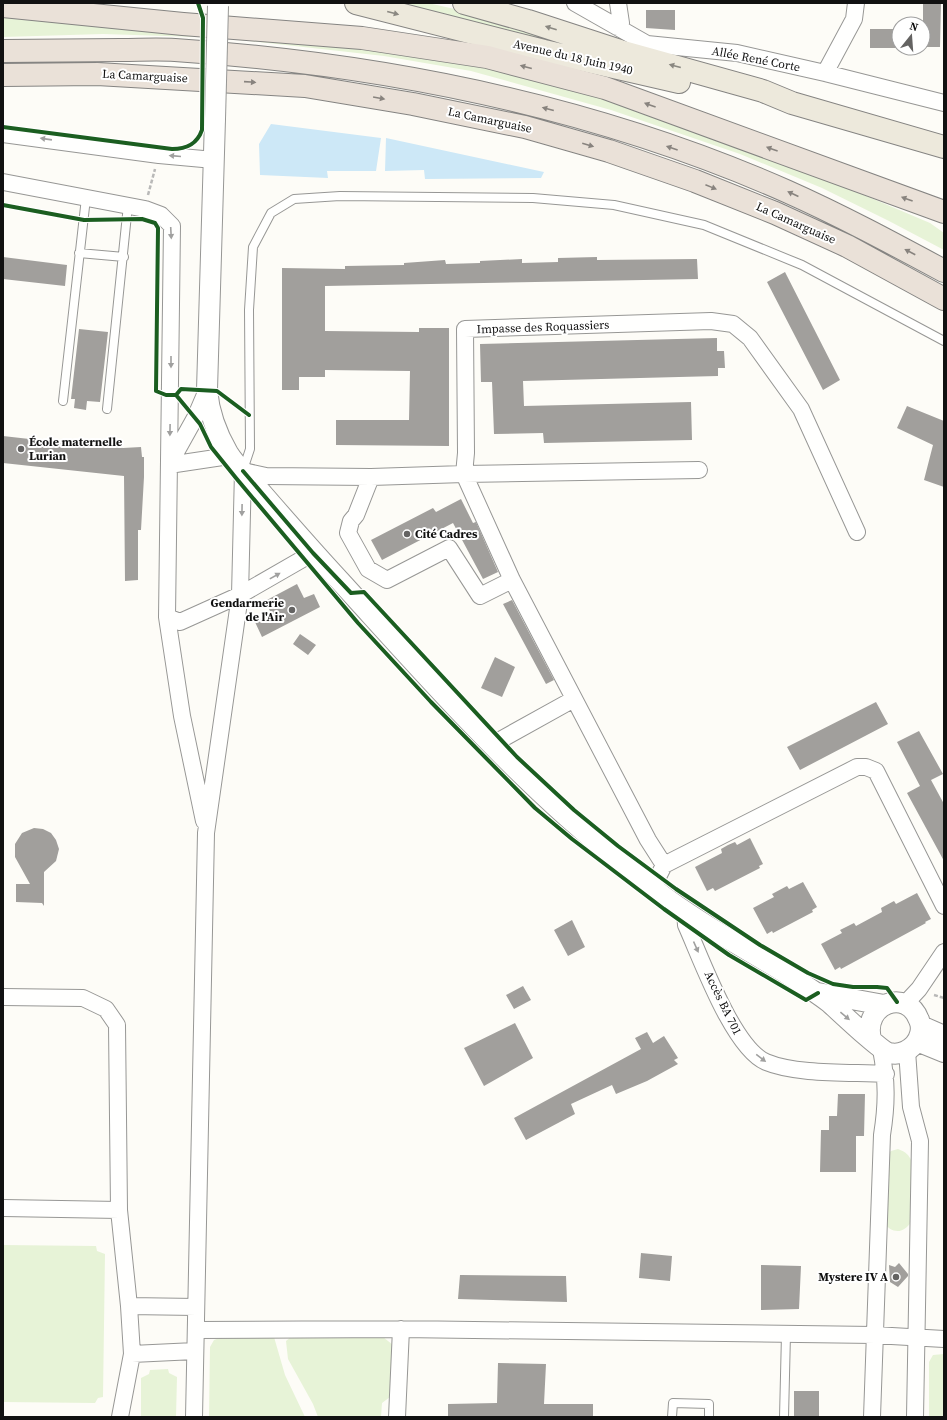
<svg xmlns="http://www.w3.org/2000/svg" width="947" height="1420" font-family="'Source Serif 4',serif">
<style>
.green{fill:#e7f3d7}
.water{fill:#cde8f7}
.building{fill:#a19f9c}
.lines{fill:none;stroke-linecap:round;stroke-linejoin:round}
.service-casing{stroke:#979795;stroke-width:10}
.minor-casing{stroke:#979795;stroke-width:18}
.tertiary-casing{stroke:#979795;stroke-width:22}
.primary-casing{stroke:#858482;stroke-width:24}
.motorway-casing{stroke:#858482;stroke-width:24}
.path{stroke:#b9b9b8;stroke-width:2.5;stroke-dasharray:4 2;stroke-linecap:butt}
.service{stroke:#fffffe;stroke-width:8}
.minor{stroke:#fffffe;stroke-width:16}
.tertiary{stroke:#fffffe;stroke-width:20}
.primary{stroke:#ede9dc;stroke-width:22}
.motorway{stroke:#eae1d8;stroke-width:22}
.tertiary-bridge-casing{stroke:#979795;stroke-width:22;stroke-linecap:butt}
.tertiary-bridge{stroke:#fffffe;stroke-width:20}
.cycleway-casing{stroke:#fff;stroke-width:6}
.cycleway{stroke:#1b5e20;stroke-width:4}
.oneway{fill:#8a8881}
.oneway2{fill:#88837e}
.oneway3{fill:#a0a09f}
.poi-dot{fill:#646362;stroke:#fff;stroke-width:1.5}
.labels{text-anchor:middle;stroke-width:4;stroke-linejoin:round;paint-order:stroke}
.street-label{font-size:12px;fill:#111;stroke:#fff}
.poi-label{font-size:12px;font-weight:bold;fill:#111;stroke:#fff;text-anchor:start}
</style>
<rect width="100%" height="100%" fill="#fdfcf7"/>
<path class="green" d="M 390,3 L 428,3 L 499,19 L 605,58 Z
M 3,15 L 197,30 L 197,37 L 103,34 L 3,37 Z
M 231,33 L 381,48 L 527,74 L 751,147 L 930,223 L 944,233 L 944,250 L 889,221 L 822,188 L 740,154 L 611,110 L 471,71 L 384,56 L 231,39 Z
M 898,1149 C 906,1152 909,1155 912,1162 L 911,1222 C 903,1235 891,1233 883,1222 L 886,1156 L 891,1151 Z
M 3,1245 L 96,1246 L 97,1251 L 105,1254 L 103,1397 L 98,1398 L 95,1403 L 3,1402 Z
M 222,1337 L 274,1337 L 285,1375 L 305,1417 L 209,1417 L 210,1347 L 214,1340 Z
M 291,1337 L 383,1337 L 393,1345 L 394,1394 L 382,1403 L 381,1417 L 318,1417 L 313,1404 L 288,1359 L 286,1341 Z
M 944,1354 L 944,1417 L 929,1417 L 929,1362 L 933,1355 Z
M 168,1369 L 169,1373 L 177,1377 L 176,1417 L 141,1417 L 141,1378 L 149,1374 L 150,1370 Z"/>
<path class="water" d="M 271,124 L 381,138 L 376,171 L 327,171 L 328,178 L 260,175 L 259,144 Z
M 386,138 L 544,172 L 541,178 L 425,179 L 424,170 L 385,171 Z"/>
<path class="building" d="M 923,3 L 941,3 L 940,47 L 923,47 Z
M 646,10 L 675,10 L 675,30 L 646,28 Z
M 870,29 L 896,29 L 896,36 L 899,36 L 899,48 L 870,48 Z
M 3,257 L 67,265 L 65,286 L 3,279 Z
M 597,257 L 597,260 L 697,259 L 698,279 L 325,286 L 325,331 L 419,332 L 419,328 L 449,328 L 449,446 L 336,445 L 336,420 L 409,420 L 410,371 L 325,370 L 325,377 L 299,377 L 299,390 L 282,390 L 282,268 L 345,269 L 345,266 L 404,265 L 404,263 L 445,260 L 446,264 L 480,263 L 480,261 L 522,259 L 522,263 L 558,262 L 558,258 Z
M 785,272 L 840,380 L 823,390 L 767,282 Z
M 79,329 L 108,332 L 100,402 L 87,401 L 86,410 L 74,408 L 75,399 L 71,399 Z
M 717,338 L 717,351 L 724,351 L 725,368 L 718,368 L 718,376 L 523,381 L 524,406 L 691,402 L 692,440 L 544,443 L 543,433 L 494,434 L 492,382 L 481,382 L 480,344 Z
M 907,406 L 944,421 L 944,487 L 924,480 L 933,445 L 897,428 Z
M 3,436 L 91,446 L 93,444 L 123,448 L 141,447 L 142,457 L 144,457 L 144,477 L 141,530 L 138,530 L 138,580 L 125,581 L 124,476 L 3,463 Z
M 461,499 L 473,523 L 476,522 L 498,572 L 483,579 L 453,523 L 382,560 L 371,540 L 433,508 L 436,512 Z
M 297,584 L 304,598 L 314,594 L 320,607 L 262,637 L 255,622 L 271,613 L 265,601 Z
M 512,600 L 554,680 L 546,684 L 503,604 Z
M 300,634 L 316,645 L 308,655 L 293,644 Z
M 495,657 L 515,667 L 502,697 L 481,688 Z
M 876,702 L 888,724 L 800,770 L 787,747 Z
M 919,731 L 943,774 L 931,780 L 944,804 L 944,861 L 907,793 L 920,786 L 897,742 Z
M 34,828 L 43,829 L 51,833 L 56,840 L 59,849 L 56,861 L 44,872 L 44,906 L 42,903 L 16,902 L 16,884 L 30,884 L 15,857 L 15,844 L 22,833 Z
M 750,838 L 763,864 L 759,866 L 760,868 L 715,891 L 713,888 L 707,891 L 695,867 L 722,853 L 721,849 L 728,845 L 735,842 L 737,845 Z
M 803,882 L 817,907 L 812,910 L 813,912 L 773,933 L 772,931 L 767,934 L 753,908 L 774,897 L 772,894 L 787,886 L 789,889 Z
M 917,893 L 931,919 L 925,922 L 926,923 L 841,969 L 840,967 L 835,970 L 821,944 L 842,933 L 840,930 L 854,923 L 856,926 L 882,912 L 881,908 L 894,901 L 896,904 Z
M 572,920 L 585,947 L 568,956 L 554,930 Z
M 523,986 L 531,1000 L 514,1009 L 506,995 Z
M 515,1023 L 533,1058 L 484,1086 L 464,1048 Z
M 647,1032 L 653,1043 L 664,1036 L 678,1058 L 674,1060 L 678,1064 L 647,1081 L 616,1094 L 612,1085 L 571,1104 L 575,1114 L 526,1140 L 514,1118 L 641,1049 L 635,1038 Z
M 838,1094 L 865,1094 L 864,1136 L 856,1136 L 856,1172 L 820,1172 L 821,1130 L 829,1130 L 829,1116 L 837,1116 Z
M 641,1253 L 672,1256 L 670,1281 L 639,1278 Z
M 899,1263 L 908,1274 L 908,1276 L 898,1287 L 890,1282 L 889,1265 L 895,1267 Z
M 761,1265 L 801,1266 L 799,1309 L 761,1310 Z
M 460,1275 L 566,1276 L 567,1302 L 458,1299 Z
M 498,1363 L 546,1364 L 544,1404 L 593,1404 L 593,1417 L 448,1417 L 448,1404 L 497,1403 Z
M 794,1391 L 819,1391 L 819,1417 L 794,1417 Z"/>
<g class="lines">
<g class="service-casing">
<path id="service" d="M 79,253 L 124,257
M 63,401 L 86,198
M 107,409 L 128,205
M 243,470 L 250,449 L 249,310 L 253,247 L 271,213 L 294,199 L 340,196 L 533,198 L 614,205 L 704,225 L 802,265 L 944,341
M 672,1417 L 673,1403 L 709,1404 L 709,1417
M 784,1417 L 786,1334"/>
</g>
<g class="minor-casing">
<path id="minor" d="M 575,3 L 647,44 L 737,53 L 825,73 L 944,103
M 617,27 L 621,23 L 618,3
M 825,73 L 854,19 L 856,3
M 3,134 L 159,155 L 214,160
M 3,182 L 145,209 L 161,215 L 172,226 L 167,617 L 182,716 L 204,821
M 171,461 L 195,418 L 207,390
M 169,465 L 229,456
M 699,470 L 464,474 L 466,453 L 465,329 L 711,321 L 733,324 L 750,338 L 801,409 L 857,532
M 371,477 L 356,515 L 351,521 L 348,533 L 368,569 L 387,580 L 449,548 L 480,596 L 512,580
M 167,617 L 180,622 L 240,595 L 313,553
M 493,744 L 574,699
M 664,865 L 857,767 L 866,767 L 876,771 L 944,906
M 685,911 L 686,925 C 701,958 733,1048 766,1062 C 797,1075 851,1072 886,1074
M 3,997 L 83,998 L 106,1009 L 117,1025 L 119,1210
M 905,1004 L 919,989 L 944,952
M 907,1051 L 911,1107 L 920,1141 L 915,1417
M 3,1208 L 119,1210 L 129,1306 L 196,1307
M 129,1306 L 132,1354
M 196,1330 L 401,1329 L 874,1335 L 944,1339
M 120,1417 L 132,1354 L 195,1351
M 194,1417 L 206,833 L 240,595 L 243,471 L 266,476 L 371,477 L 464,474 L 512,580 L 648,840 L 664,865 L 653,887
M 397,1417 L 401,1329
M 872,1417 L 882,1135 C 887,1104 887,1081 881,1049"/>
</g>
<g class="tertiary-casing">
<path id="tertiary" d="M 215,119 L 207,390 C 209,413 217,434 228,453 C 236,466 250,479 260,491 C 287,522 313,552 341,582 C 413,661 484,742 564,814 C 595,842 629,869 662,895 C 700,924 743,947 784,972 C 799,982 815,991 830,1003 C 839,1011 881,1051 889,1053 C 898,1055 907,1052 914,1045 C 920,1039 923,1028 919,1020 C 907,987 862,1004 871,1039
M 818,993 L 884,1005
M 921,1026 L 944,1036
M 917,1041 L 944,1052"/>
</g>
<g class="primary-casing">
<path id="primary" d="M 356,3 L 544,51 L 679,82
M 464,3 L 528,21 L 620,51 L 763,91 L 792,103 L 944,147"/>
</g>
<g class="motorway-casing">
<path id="motorway" d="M 3,6 L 183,24 L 362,38 L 487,57 L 605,88 L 944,212
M 3,51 C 42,51 82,50 121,50 C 139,50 157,49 175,50 C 384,64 593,106 786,191 C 840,215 892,243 944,271
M 3,75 L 97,74 L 305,86 L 413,104 L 525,127 L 609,151 L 695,181 L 775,213 L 847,246 L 944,299"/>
</g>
<path class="path" d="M 148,195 L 155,169
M 934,995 L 944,998"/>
<use href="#service" class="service"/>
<use href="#minor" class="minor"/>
<use href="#tertiary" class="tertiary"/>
<use href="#primary" class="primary"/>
<use href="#motorway" class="motorway"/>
<g class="tertiary-bridge-casing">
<path id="tertiary-bridge" d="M 215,119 L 218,6"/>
</g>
<use href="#tertiary-bridge" class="tertiary-bridge"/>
<g class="cycleway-casing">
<path id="cycleway" d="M 3,127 L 172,149 C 187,149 197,144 202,130 L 203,18 L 198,3
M 3,205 L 84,220 L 142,219 L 155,223 L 158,228 L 156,391 L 166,395 L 176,395 L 200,424 L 211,447 L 236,478 L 358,623 L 431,702 L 535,808 L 572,839 L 664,909 L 729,955 L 806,1000 L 818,993
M 176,395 L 181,389 L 217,391 L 249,415
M 243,471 L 313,553 L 351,593 L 364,592 L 517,757 L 574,810 L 618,846 L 676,889 L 760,945 L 808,973 L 833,984 L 853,987 L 877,987 L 887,988 L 897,1002"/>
</g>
<use href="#cycleway" class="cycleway"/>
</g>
<defs><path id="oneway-solid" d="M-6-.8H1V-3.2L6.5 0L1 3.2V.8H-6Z"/></defs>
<g class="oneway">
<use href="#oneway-solid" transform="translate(393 13) rotate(15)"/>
<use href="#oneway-solid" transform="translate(551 28) rotate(-162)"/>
<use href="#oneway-solid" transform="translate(675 66) rotate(-165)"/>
</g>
<g class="oneway2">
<use href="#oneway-solid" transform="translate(526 67) rotate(-165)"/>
<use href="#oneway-solid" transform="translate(250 82) rotate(4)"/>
<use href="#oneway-solid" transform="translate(379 98) rotate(10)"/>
<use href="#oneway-solid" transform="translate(650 105) rotate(-160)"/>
<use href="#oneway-solid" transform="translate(548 109) rotate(-165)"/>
<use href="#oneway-solid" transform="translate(588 145) rotate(16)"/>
<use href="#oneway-solid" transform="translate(672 148) rotate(-161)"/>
<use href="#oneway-solid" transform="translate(772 149) rotate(-160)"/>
<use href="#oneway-solid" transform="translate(711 187) rotate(22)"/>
<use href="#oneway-solid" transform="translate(793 194) rotate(-155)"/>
<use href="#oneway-solid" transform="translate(907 199) rotate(-160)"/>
<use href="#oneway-solid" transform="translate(910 252) rotate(-152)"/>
</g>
<g class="oneway3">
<use href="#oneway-solid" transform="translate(46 139) rotate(-172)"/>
<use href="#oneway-solid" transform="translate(175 156) rotate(-175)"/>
<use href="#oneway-solid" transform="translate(171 233) rotate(87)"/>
<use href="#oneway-solid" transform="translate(171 362) rotate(90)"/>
<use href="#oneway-solid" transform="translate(170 430) rotate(91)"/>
<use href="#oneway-solid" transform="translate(242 510) rotate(91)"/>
<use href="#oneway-solid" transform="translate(275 576) rotate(-29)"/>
<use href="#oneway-solid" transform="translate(696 947) rotate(66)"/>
<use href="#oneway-solid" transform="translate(845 1016) rotate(40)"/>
<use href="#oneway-solid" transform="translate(761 1058) rotate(37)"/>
</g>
<g class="poi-dot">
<circle cx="21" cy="449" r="4"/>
<circle cx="407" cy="534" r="4"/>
<circle cx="292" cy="610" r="4"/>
<circle cx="896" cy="1277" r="4"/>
</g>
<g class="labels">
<g class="street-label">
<text transform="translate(573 57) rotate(13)" y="4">Avenue du 18 Juin 1940</text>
<text transform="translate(756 59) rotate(11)" y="4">Allée René Corte</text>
<text transform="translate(145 76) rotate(3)" y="4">La Camarguaise</text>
<text transform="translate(490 120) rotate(12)" y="4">La Camarguaise</text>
<text transform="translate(796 223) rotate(24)" y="4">La Camarguaise</text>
<text transform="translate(543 327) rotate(-2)" y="4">Impasse des Roquassiers</text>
<text transform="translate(723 1003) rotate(64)" y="4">Accès BA 701</text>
</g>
<g class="poi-label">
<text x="29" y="446">École maternelle<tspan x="29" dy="14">Lurian</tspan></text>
<text x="415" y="538">Cité Cadres</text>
<text x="284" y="607" text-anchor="end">Gendarmerie<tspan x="284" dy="14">de l'Air</tspan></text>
<text x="888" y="1281" text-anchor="end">Mystere IV A</text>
</g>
</g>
<rect width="947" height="1420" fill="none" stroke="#111111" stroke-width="8"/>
<g transform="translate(911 36) rotate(17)"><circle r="19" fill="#ffffff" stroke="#a0a0a0"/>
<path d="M0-3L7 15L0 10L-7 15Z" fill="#646362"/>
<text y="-6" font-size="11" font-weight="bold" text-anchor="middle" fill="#111111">N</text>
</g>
</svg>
